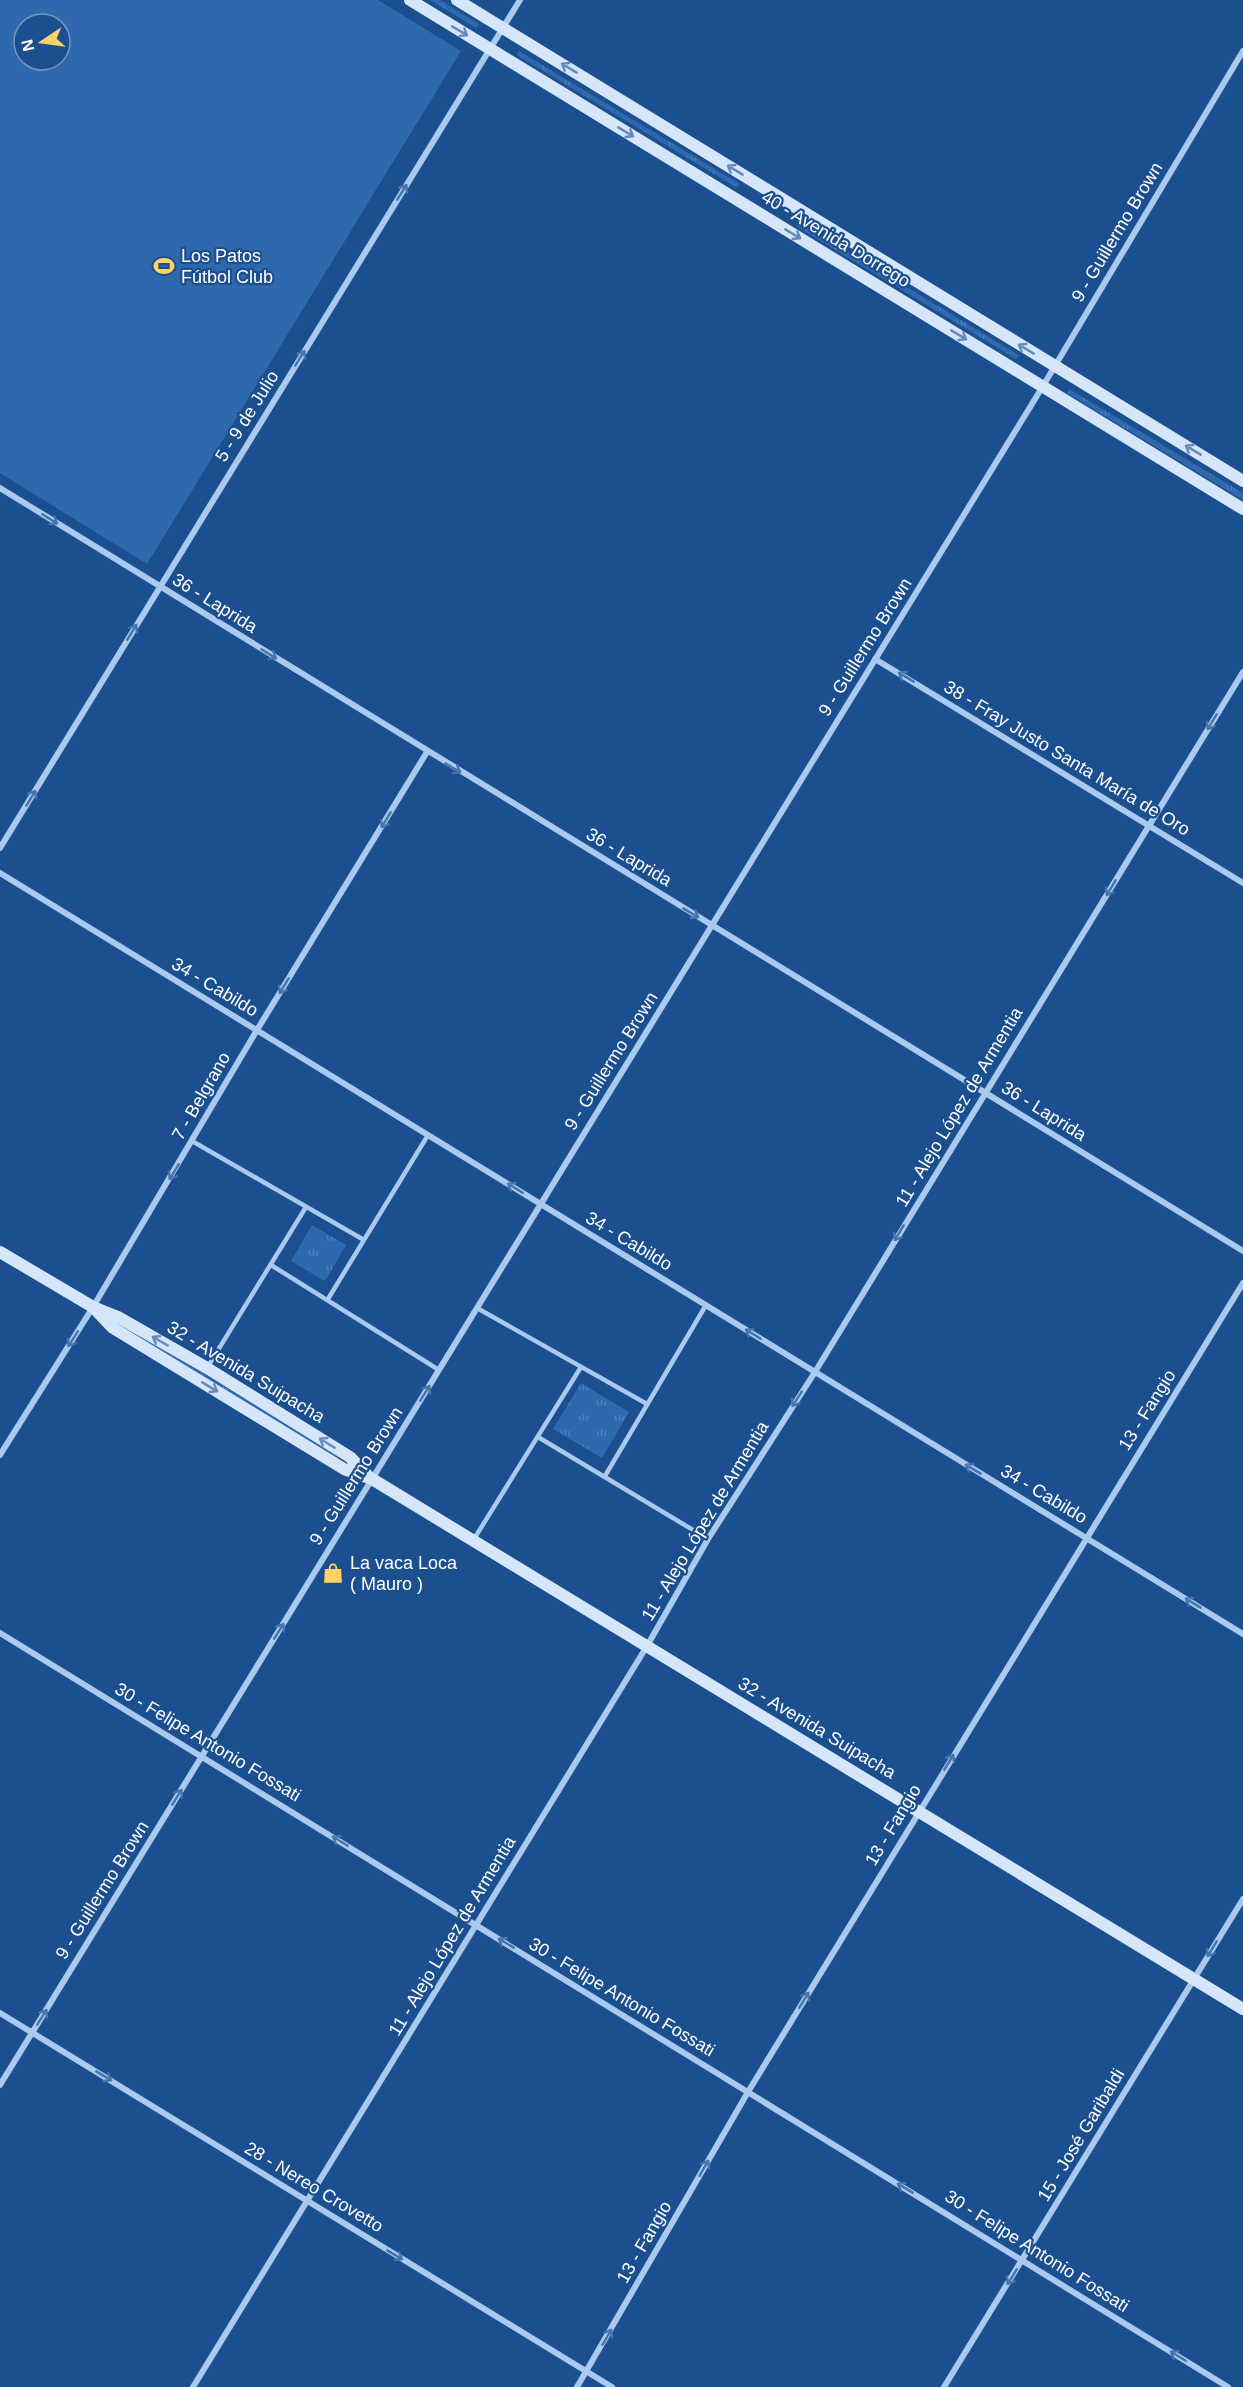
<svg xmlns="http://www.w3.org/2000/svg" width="1243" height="2387" font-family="Helvetica,sans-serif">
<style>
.grass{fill:url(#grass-tufts)}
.pitch{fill:#2e69ad;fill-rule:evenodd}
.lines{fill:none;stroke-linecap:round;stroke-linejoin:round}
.lane{stroke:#a9c9ee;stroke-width:4.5}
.street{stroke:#a9c9ee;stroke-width:6}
.secondary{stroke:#d6e6fa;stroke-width:12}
.oneway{stroke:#668bba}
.oneway2{stroke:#4674ac}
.labels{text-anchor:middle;stroke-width:4.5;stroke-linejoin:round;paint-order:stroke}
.street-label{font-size:18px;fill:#fff;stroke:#1b4f8f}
.poi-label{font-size:18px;fill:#fff;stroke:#1b4f8f;text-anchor:start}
</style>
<defs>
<pattern id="grass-tufts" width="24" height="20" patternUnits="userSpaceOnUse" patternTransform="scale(1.5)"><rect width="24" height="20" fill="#2e69ad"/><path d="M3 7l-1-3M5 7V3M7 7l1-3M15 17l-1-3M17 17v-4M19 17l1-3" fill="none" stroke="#4d80b9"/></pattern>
</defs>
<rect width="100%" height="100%" fill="#1b4f8f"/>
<path class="grass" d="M 430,0 L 440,0 L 479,24 L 476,28 Z
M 519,51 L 740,184 L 737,188 L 517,55 Z
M 799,222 L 1019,355 L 1016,359 L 796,226 Z
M 1069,389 L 1243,493 L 1243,500 L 1067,393 Z
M 312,1225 L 346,1245 L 325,1281 L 291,1261 Z
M 120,1323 L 340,1456 L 337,1460 L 117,1327 Z
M 581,1383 L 629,1412 L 602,1458 L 553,1429 Z"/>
<path class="pitch" d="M 0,0 L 378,0 L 461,51 L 147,564 L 0,473 ZM 24,24 L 60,24 L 60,60 L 24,60 Z"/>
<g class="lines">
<path class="lane" d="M 192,1141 L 364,1240
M 271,1265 L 439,1370
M 328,1299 L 428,1135
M 477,1308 L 647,1404
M 207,1368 L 306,1207
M 538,1437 L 708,1539
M 605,1476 L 706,1305
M 474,1539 L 581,1367"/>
<path class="street" d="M 0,488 L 1243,1251
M 875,659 L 1243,883
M 0,848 L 520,0
M 0,873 L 1243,1634
M 0,1455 L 93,1307 L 257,1030 L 427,752
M 0,1633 L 1228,2387
M 0,2013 L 612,2387
M 0,2085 L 1043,386 L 1243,51
M 193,2387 L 647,1646 L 708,1539 L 815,1372 L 1243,672
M 577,2387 L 748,2092 L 1243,1283
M 944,2387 L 1243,1899"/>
<path class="secondary" d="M 410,0 L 1243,509
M 457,0 L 1243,481
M 0,1252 L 93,1307 L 118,1317 L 207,1368 L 350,1457 L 369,1477
M 93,1307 L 113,1328 L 344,1469 L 372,1479 L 1243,2009"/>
</g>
<defs><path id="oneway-shaft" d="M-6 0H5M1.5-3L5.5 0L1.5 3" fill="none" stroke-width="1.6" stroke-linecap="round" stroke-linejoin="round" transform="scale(1.5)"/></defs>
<g class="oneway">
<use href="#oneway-shaft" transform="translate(460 31) rotate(31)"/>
<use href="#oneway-shaft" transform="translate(569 68) rotate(-149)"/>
<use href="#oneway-shaft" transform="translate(626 132) rotate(31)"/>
<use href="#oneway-shaft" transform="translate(735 170) rotate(-149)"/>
<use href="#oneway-shaft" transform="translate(793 234) rotate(31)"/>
<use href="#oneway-shaft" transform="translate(959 335) rotate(31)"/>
<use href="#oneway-shaft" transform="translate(1026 349) rotate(-149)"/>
<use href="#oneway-shaft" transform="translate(1193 450) rotate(-149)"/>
<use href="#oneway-shaft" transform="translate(160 1341) rotate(-150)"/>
<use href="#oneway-shaft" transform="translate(210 1387) rotate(31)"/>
<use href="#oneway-shaft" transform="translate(327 1443) rotate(-148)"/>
</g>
<g class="oneway2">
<use href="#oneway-shaft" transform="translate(402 192) rotate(-58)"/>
<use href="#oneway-shaft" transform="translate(300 358) rotate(-58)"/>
<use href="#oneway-shaft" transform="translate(50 519) rotate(32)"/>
<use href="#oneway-shaft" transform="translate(132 632) rotate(-59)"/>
<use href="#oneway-shaft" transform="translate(269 654) rotate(32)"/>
<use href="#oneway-shaft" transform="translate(906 677) rotate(-149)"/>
<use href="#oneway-shaft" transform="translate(1212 722) rotate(121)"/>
<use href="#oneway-shaft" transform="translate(453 768) rotate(31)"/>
<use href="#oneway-shaft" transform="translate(31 798) rotate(-59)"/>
<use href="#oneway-shaft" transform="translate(386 820) rotate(121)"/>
<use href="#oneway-shaft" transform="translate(1111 888) rotate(121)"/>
<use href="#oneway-shaft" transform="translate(691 913) rotate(31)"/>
<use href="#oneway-shaft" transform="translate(284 986) rotate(121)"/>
<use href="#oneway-shaft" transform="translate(174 1172) rotate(121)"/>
<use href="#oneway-shaft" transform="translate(515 1188) rotate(-148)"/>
<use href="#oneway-shaft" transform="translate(899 1233) rotate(121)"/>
<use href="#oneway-shaft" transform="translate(753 1334) rotate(-148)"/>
<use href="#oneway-shaft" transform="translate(73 1339) rotate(122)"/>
<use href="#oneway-shaft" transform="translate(425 1393) rotate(-58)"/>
<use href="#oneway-shaft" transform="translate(797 1399) rotate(123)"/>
<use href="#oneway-shaft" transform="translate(973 1469) rotate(-149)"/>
<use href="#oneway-shaft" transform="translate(1193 1603) rotate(-149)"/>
<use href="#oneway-shaft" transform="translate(279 1631) rotate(-58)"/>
<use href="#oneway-shaft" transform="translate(949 1762) rotate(-59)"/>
<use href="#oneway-shaft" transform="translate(177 1797) rotate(-58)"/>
<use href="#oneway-shaft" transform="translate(340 1841) rotate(-148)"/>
<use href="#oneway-shaft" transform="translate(506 1943) rotate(-149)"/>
<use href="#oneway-shaft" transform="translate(1212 1949) rotate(121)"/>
<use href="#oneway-shaft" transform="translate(804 2000) rotate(-59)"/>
<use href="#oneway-shaft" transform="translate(42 2017) rotate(-58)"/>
<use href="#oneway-shaft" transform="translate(104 2076) rotate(31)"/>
<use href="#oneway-shaft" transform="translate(704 2168) rotate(-60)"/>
<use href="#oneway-shaft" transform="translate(905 2188) rotate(-149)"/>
<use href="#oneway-shaft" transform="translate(395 2255) rotate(31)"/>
<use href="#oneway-shaft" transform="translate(1012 2277) rotate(122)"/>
<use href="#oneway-shaft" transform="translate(607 2337) rotate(-60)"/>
<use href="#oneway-shaft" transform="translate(1178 2356) rotate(-148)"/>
</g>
<defs>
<g id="stadium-bare" transform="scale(1.62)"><path d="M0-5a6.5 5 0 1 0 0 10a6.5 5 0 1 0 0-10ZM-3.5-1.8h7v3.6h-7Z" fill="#ffd166" stroke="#1b4f8f" stroke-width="2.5" paint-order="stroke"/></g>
<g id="shop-bare" transform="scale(1.62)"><path d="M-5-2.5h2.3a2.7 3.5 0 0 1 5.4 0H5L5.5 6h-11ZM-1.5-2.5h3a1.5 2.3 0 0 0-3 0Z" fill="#ffd166" stroke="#1b4f8f" stroke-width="2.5" paint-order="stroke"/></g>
</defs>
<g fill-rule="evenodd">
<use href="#stadium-bare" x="164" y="266"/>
<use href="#shop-bare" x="333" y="1573"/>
</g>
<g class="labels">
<g class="street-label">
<text transform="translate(1117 232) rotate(-59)" y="6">9 - Guillermo Brown</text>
<text transform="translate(836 239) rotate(31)" y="6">40 - Avenida Dorrego</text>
<text transform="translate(247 416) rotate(-58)" y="6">5 - 9 de Julio</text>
<text transform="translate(215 603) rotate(32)" y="6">36 - Laprida</text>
<text transform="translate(865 647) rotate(-58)" y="6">9 - Guillermo Brown</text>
<text transform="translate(1067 758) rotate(31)" y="6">38 - Fray Justo Santa María de Oro</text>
<text transform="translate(629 857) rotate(31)" y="6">36 - Laprida</text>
<text transform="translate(215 987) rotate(31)" y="6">34 - Cabildo</text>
<text transform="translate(611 1061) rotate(-58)" y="6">9 - Guillermo Brown</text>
<text transform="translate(201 1096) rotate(-60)" y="6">7 - Belgrano</text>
<text transform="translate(959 1107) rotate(-59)" y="6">11 - Alejo López de Armentia</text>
<text transform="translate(1044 1111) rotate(32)" y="6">36 - Laprida</text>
<text transform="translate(629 1241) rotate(31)" y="6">34 - Cabildo</text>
<text transform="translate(246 1372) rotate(31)" y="6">32 - Avenida Suipacha</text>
<text transform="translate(1147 1410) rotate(-58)" y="6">13 - Fangio</text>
<text transform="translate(356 1476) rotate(-58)" y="6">9 - Guillermo Brown</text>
<text transform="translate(1044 1494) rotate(31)" y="6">34 - Cabildo</text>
<text transform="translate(705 1521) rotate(-59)" y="6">11 - Alejo López de Armentia</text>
<text transform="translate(817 1728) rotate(31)" y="6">32 - Avenida Suipacha</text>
<text transform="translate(208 1742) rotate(31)" y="6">30 - Felipe Antonio Fossati</text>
<text transform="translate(893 1825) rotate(-59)" y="6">13 - Fangio</text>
<text transform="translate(102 1890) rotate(-58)" y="6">9 - Guillermo Brown</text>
<text transform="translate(452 1936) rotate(-59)" y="6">11 - Alejo López de Armentia</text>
<text transform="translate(622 1997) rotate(31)" y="6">30 - Felipe Antonio Fossati</text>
<text transform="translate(1081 2135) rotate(-59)" y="6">15 - José Garibaldi</text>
<text transform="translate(314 2187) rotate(31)" y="6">28 - Nereo Crovetto</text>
<text transform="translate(644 2242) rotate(-60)" y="6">13 - Fangio</text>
<text transform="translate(1037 2251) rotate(32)" y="6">30 - Felipe Antonio Fossati</text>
</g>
<g class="poi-label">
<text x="181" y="262">Los Patos<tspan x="181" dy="21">Fútbol Club</tspan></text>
<text x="350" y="1569">La vaca Loca<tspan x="350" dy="21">( Mauro )</tspan></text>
</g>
</g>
<g transform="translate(42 42) rotate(257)"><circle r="28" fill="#1b4f8f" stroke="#7695bc" stroke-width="1.5"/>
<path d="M0-4.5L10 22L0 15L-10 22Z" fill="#ffd166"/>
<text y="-9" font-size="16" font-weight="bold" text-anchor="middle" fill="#ffffff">N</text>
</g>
</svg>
